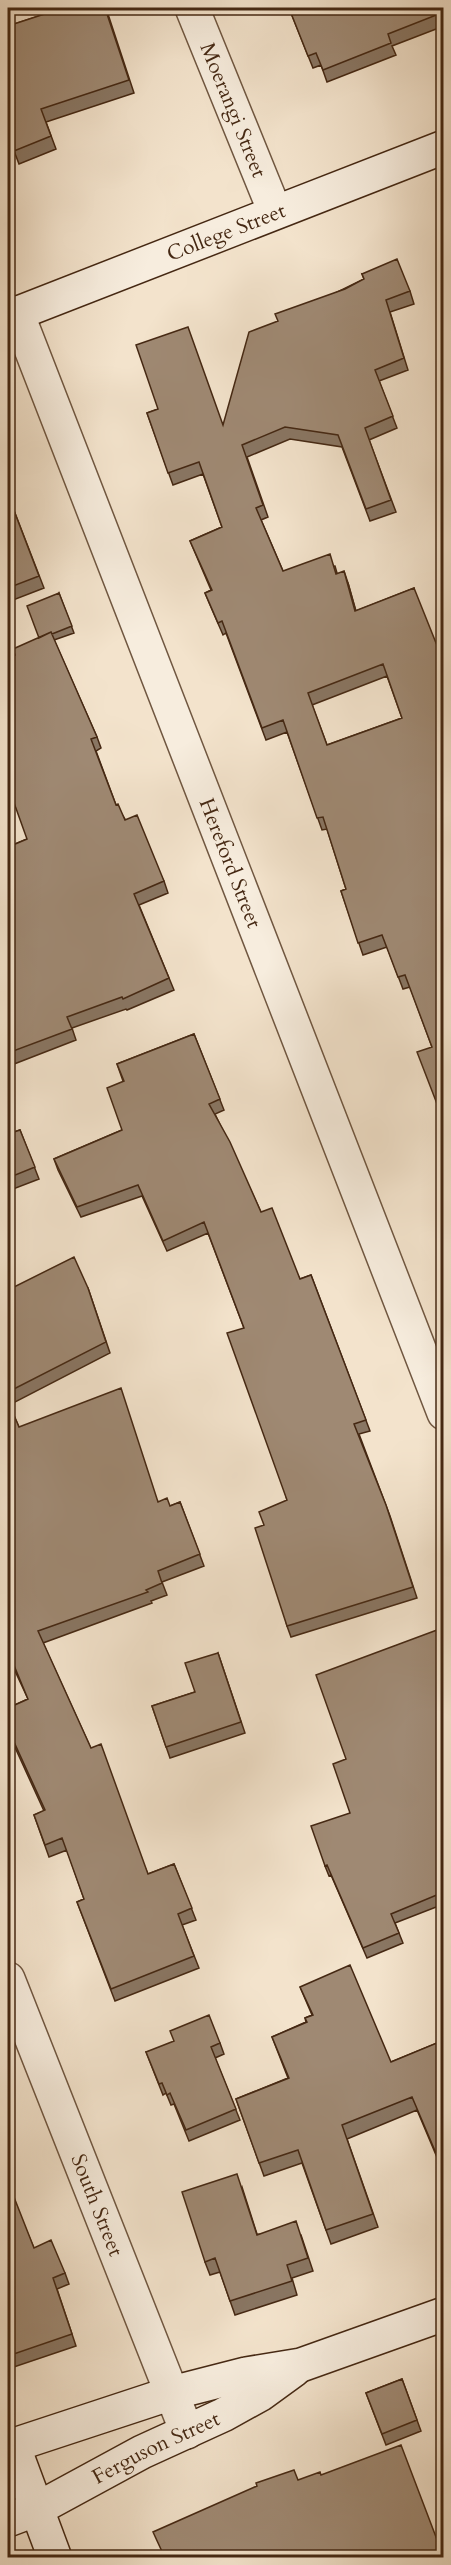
<svg xmlns="http://www.w3.org/2000/svg" width="451" height="2565" font-family="Cardo,serif">
<style>
.lines{fill:none;stroke-linecap:round;stroke-linejoin:round}
.street-casing{stroke:#705741;stroke-width:36}
.secondary-casing{stroke:#452813;stroke-width:36}
.street{stroke:#f7edde;stroke-width:33}
.secondary{stroke:#f7edde;stroke-width:33}
.wall{fill:#897663;stroke:#452813;stroke-width:1.5;fill-rule:evenodd}
.shaded-wall{fill:#6f6050;stroke:#452813;stroke-width:1.5}
.building{fill:#9f8973;stroke:#452813;stroke-width:1.5;fill-rule:evenodd}
.labels{text-anchor:middle;stroke-width:4.5;stroke-linejoin:round;paint-order:stroke}
.street-label{font-size:21px;fill:#452813;stroke:#f7edde}
</style>
<rect width="100%" height="100%" fill="#f3e3cc"/>
<filter id="stains"><feTurbulence type="fractalNoise" baseFrequency=".00333" numOctaves="4"/><feColorMatrix values="0 0 0 0 .2 0 0 0 0 .09 0 0 0 0 .02 0 0 0 .5 -.17"/></filter>
<radialGradient id="worn" r=".72"><stop offset=".6" stop-color="#630" stop-opacity="0"/><stop offset="1" stop-color="#630" stop-opacity=".3"/></radialGradient>
<g class="lines">
<g class="street-casing">
<g id="street">
<path id="s1" d="M 192,8 L 275,212"/>
<path id="s2" d="M 17,313 L 444,1413"/>
<path id="s3" d="M 8,1979 L 187,2432"/>
</g>
</g>
<g class="secondary-casing">
<g id="secondary">
<path id="s4" d="M 8,317 L 444,147"/>
<path d="M 13,2445 L 55,2558"/>
<path d="M 8,2447 L 172,2393 L 246,2374 L 301,2365 L 444,2314"/>
<path id="s5" d="M 8,2520 L 37,2509 L 142,2452 L 223,2415 L 261,2394 L 294,2370"/>
</g>
</g>
<use href="#street" class="street"/>
<use href="#secondary" class="secondary"/>
</g>
<path class="wall" d="M 63,8 L 106,8 L 134,93 L 46,122 L 56,149 L 19,164 L 11,143 L 8,144 L 8,24 L 8,26 Z
M 289,8 L 444,8 L 444,26 L 392,46 L 396,55 L 327,82 L 321,65 L 313,68 Z
M 362,274 L 410,291 L 414,304 L 390,312 L 408,370 L 379,381 L 397,428 L 369,440 L 396,512 L 370,521 L 342,447 L 290,439 L 247,457 L 268,517 L 261,520 L 283,571 L 335,566 L 337,573 L 348,583 L 356,611 L 414,588 L 432,1047 L 410,987 L 403,989 L 387,947 L 363,955 L 341,891 L 346,889 L 327,829 L 322,830 L 287,732 L 266,740 L 226,633 L 223,635 L 210,605 L 205,593 L 211,590 L 190,541 L 222,527 L 203,474 L 173,485 L 147,413 L 158,409 L 223,425 L 278,321 L 364,279 ZM 387,676 L 402,718 L 327,745 L 312,705 Z
M 8,495 L 44,588 L 8,602 Z
M 59,593 L 74,633 L 54,640 L 97,737 L 101,748 L 96,751 L 116,805 L 164,881 L 168,893 L 139,905 L 174,990 L 127,1010 L 126,1009 L 72,1028 L 76,1040 L 9,1066 L 14,1078 L 8,1080 L 8,847 L 27,839 L 15,655 L 39,638 Z
M 194,1034 L 224,1110 L 215,1114 L 261,1212 L 300,1279 L 311,1275 L 370,1431 L 359,1434 L 390,1516 L 417,1598 L 291,1637 L 287,1626 L 264,1525 L 287,1500 L 244,1328 L 208,1233 L 167,1251 L 142,1196 L 81,1217 L 58,1170 L 54,1159 L 122,1130 L 123,1081 L 117,1064 Z
M 20,1130 L 39,1179 L 8,1191 L 8,1134 Z
M 88,1288 L 110,1353 L 9,1405 L 19,1427 L 159,1502 L 170,1506 L 180,1502 L 204,1566 L 162,1582 L 167,1595 L 151,1601 L 152,1603 L 43,1643 L 148,1874 L 174,1864 L 196,1920 L 182,1925 L 199,1968 L 115,2001 L 77,1902 L 84,1899 L 67,1850 L 49,1857 L 34,1815 L 44,1811 L 13,1743 L 9,1731 L 13,1729 L 8,1715 L 8,1708 L 28,1699 L 15,1671 L 8,1651 L 8,1290 Z
M 444,1645 L 444,1904 L 395,1923 L 403,1943 L 367,1958 L 331,1875 L 329,1876 L 325,1866 L 350,1813 L 346,1759 Z
M 218,1653 L 245,1733 L 170,1758 L 152,1706 L 195,1692 Z
M 300,1987 L 391,2062 L 444,2040 L 444,2174 L 417,2110 L 347,2139 L 378,2227 L 331,2244 L 302,2163 L 264,2176 L 236,2099 L 288,2078 L 272,2037 L 306,2022 L 305,2018 L 312,2015 Z
M 220,2043 L 224,2054 L 215,2058 L 240,2120 L 189,2141 L 174,2104 L 171,2105 L 166,2093 L 163,2095 L 146,2052 Z
M 8,2187 L 34,2248 L 65,2273 L 69,2284 L 57,2289 L 76,2346 L 8,2369 Z
M 242,2187 L 257,2234 L 301,2235 L 313,2271 L 292,2278 L 297,2295 L 235,2315 L 220,2272 L 210,2275 L 205,2262 Z
M 402,2379 L 421,2431 L 386,2445 L 366,2393 Z"/>
<path class="shaded-wall" d="M 344,571 L 348,583 L 359,623 L 355,611 Z"/>
<path class="building" d="M 63,8 L 105,8 L 129,80 L 41,109 L 51,136 L 14,151 L 8,134 L 8,24 L 8,26 Z
M 289,8 L 444,8 L 444,12 L 388,34 L 391,43 L 323,70 L 316,53 L 308,56 Z
M 397,259 L 410,291 L 386,300 L 404,358 L 375,370 L 393,416 L 365,428 L 391,500 L 366,509 L 338,435 L 285,427 L 242,445 L 263,505 L 256,508 L 283,571 L 330,554 L 336,574 L 344,571 L 355,611 L 414,588 L 444,663 L 444,1122 L 417,1052 L 432,1047 L 405,975 L 398,977 L 382,935 L 358,943 L 341,891 L 346,889 L 323,817 L 317,818 L 283,720 L 262,728 L 222,621 L 218,623 L 205,593 L 212,590 L 190,541 L 222,527 L 199,462 L 168,473 L 147,413 L 158,409 L 136,345 L 188,327 L 223,425 L 249,332 L 278,321 L 275,314 L 345,289 L 364,279 L 362,274 ZM 383,664 L 402,718 L 327,745 L 308,693 Z
M 8,495 L 39,576 L 8,588 Z
M 59,593 L 72,626 L 52,634 L 51,632 L 39,638 L 27,606 Z
M 51,632 L 97,737 L 91,739 L 116,805 L 118,804 L 125,820 L 137,815 L 164,881 L 134,894 L 169,978 L 123,999 L 122,997 L 67,1017 L 72,1029 L 8,1053 L 8,847 L 27,839 L 8,786 L 8,658 L 15,655 L 13,649 Z
M 194,1034 L 220,1099 L 209,1104 L 230,1142 L 261,1212 L 272,1208 L 300,1279 L 311,1275 L 366,1420 L 354,1424 L 386,1505 L 413,1587 L 287,1626 L 255,1528 L 264,1525 L 259,1512 L 287,1500 L 227,1333 L 244,1328 L 204,1222 L 163,1241 L 138,1185 L 77,1207 L 54,1159 L 122,1130 L 107,1088 L 124,1081 L 117,1064 Z
M 20,1130 L 35,1167 L 8,1178 L 8,1134 Z
M 74,1257 L 88,1288 L 106,1342 L 8,1392 L 8,1290 Z
M 121,1388 L 158,1502 L 167,1498 L 170,1506 L 180,1502 L 200,1554 L 158,1571 L 162,1583 L 146,1590 L 148,1592 L 38,1631 L 91,1748 L 101,1744 L 148,1874 L 174,1864 L 192,1908 L 178,1914 L 194,1956 L 111,1989 L 77,1902 L 84,1899 L 62,1838 L 45,1845 L 34,1815 L 45,1810 L 9,1731 L 14,1729 L 8,1714 L 8,1708 L 28,1699 L 8,1651 L 8,1401 L 19,1427 Z
M 437,1630 L 444,1645 L 444,1892 L 391,1914 L 399,1933 L 363,1948 L 327,1865 L 325,1866 L 311,1826 L 350,1813 L 333,1764 L 346,1759 L 316,1675 Z
M 218,1653 L 241,1722 L 166,1747 L 152,1706 L 195,1692 L 185,1663 Z
M 350,1965 L 391,2062 L 444,2040 L 444,2172 L 412,2097 L 342,2125 L 373,2214 L 326,2230 L 298,2150 L 259,2163 L 236,2099 L 289,2078 L 272,2037 L 307,2022 L 305,2018 L 313,2015 L 300,1987 Z
M 209,2015 L 220,2043 L 211,2047 L 236,2109 L 186,2130 L 170,2093 L 167,2095 L 162,2083 L 159,2084 L 146,2052 L 174,2041 L 170,2031 Z
M 237,2174 L 257,2235 L 296,2221 L 308,2258 L 287,2265 L 292,2281 L 230,2301 L 215,2258 L 205,2262 L 182,2192 Z
M 8,2187 L 10,2187 L 34,2248 L 51,2240 L 65,2273 L 53,2278 L 72,2334 L 8,2356 Z
M 402,2379 L 417,2420 L 382,2434 L 366,2393 Z
M 401,2445 L 444,2558 L 165,2558 L 153,2532 L 257,2486 L 256,2483 L 294,2470 L 298,2480 L 320,2472 L 321,2475 Z"/>
<g class="labels">
<g class="street-label">
<text dy="7" stroke="none"><textPath href="#s1" startOffset="110">Moerangi Street</textPath></text>
<text dy="7" stroke="none"><textPath href="#s4" startOffset="234">College Street</textPath></text>
<text dy="7" stroke="none"><textPath href="#s2" startOffset="590">Hereford Street</textPath></text>
<text dy="7" stroke="none"><textPath href="#s3" startOffset="243">South Street</textPath></text>
<text dy="7" stroke="none"><textPath href="#s5" startOffset="165">Ferguson Street</textPath></text>
</g>
</g>
<rect width="451" height="2565" fill="none" stroke="#f3e3cc" stroke-width="30"/>
<rect x="9" y="9" width="433" height="2547" fill="none" stroke="#452813" stroke-width="3"/>
<rect x="15" y="15" width="421" height="2535" fill="none" stroke="#452813" stroke-width="1.5"/>
<rect width="100%" height="100%" filter="url(#stains)"/>
<rect width="100%" height="100%" fill="url(#worn)"/>
</svg>
